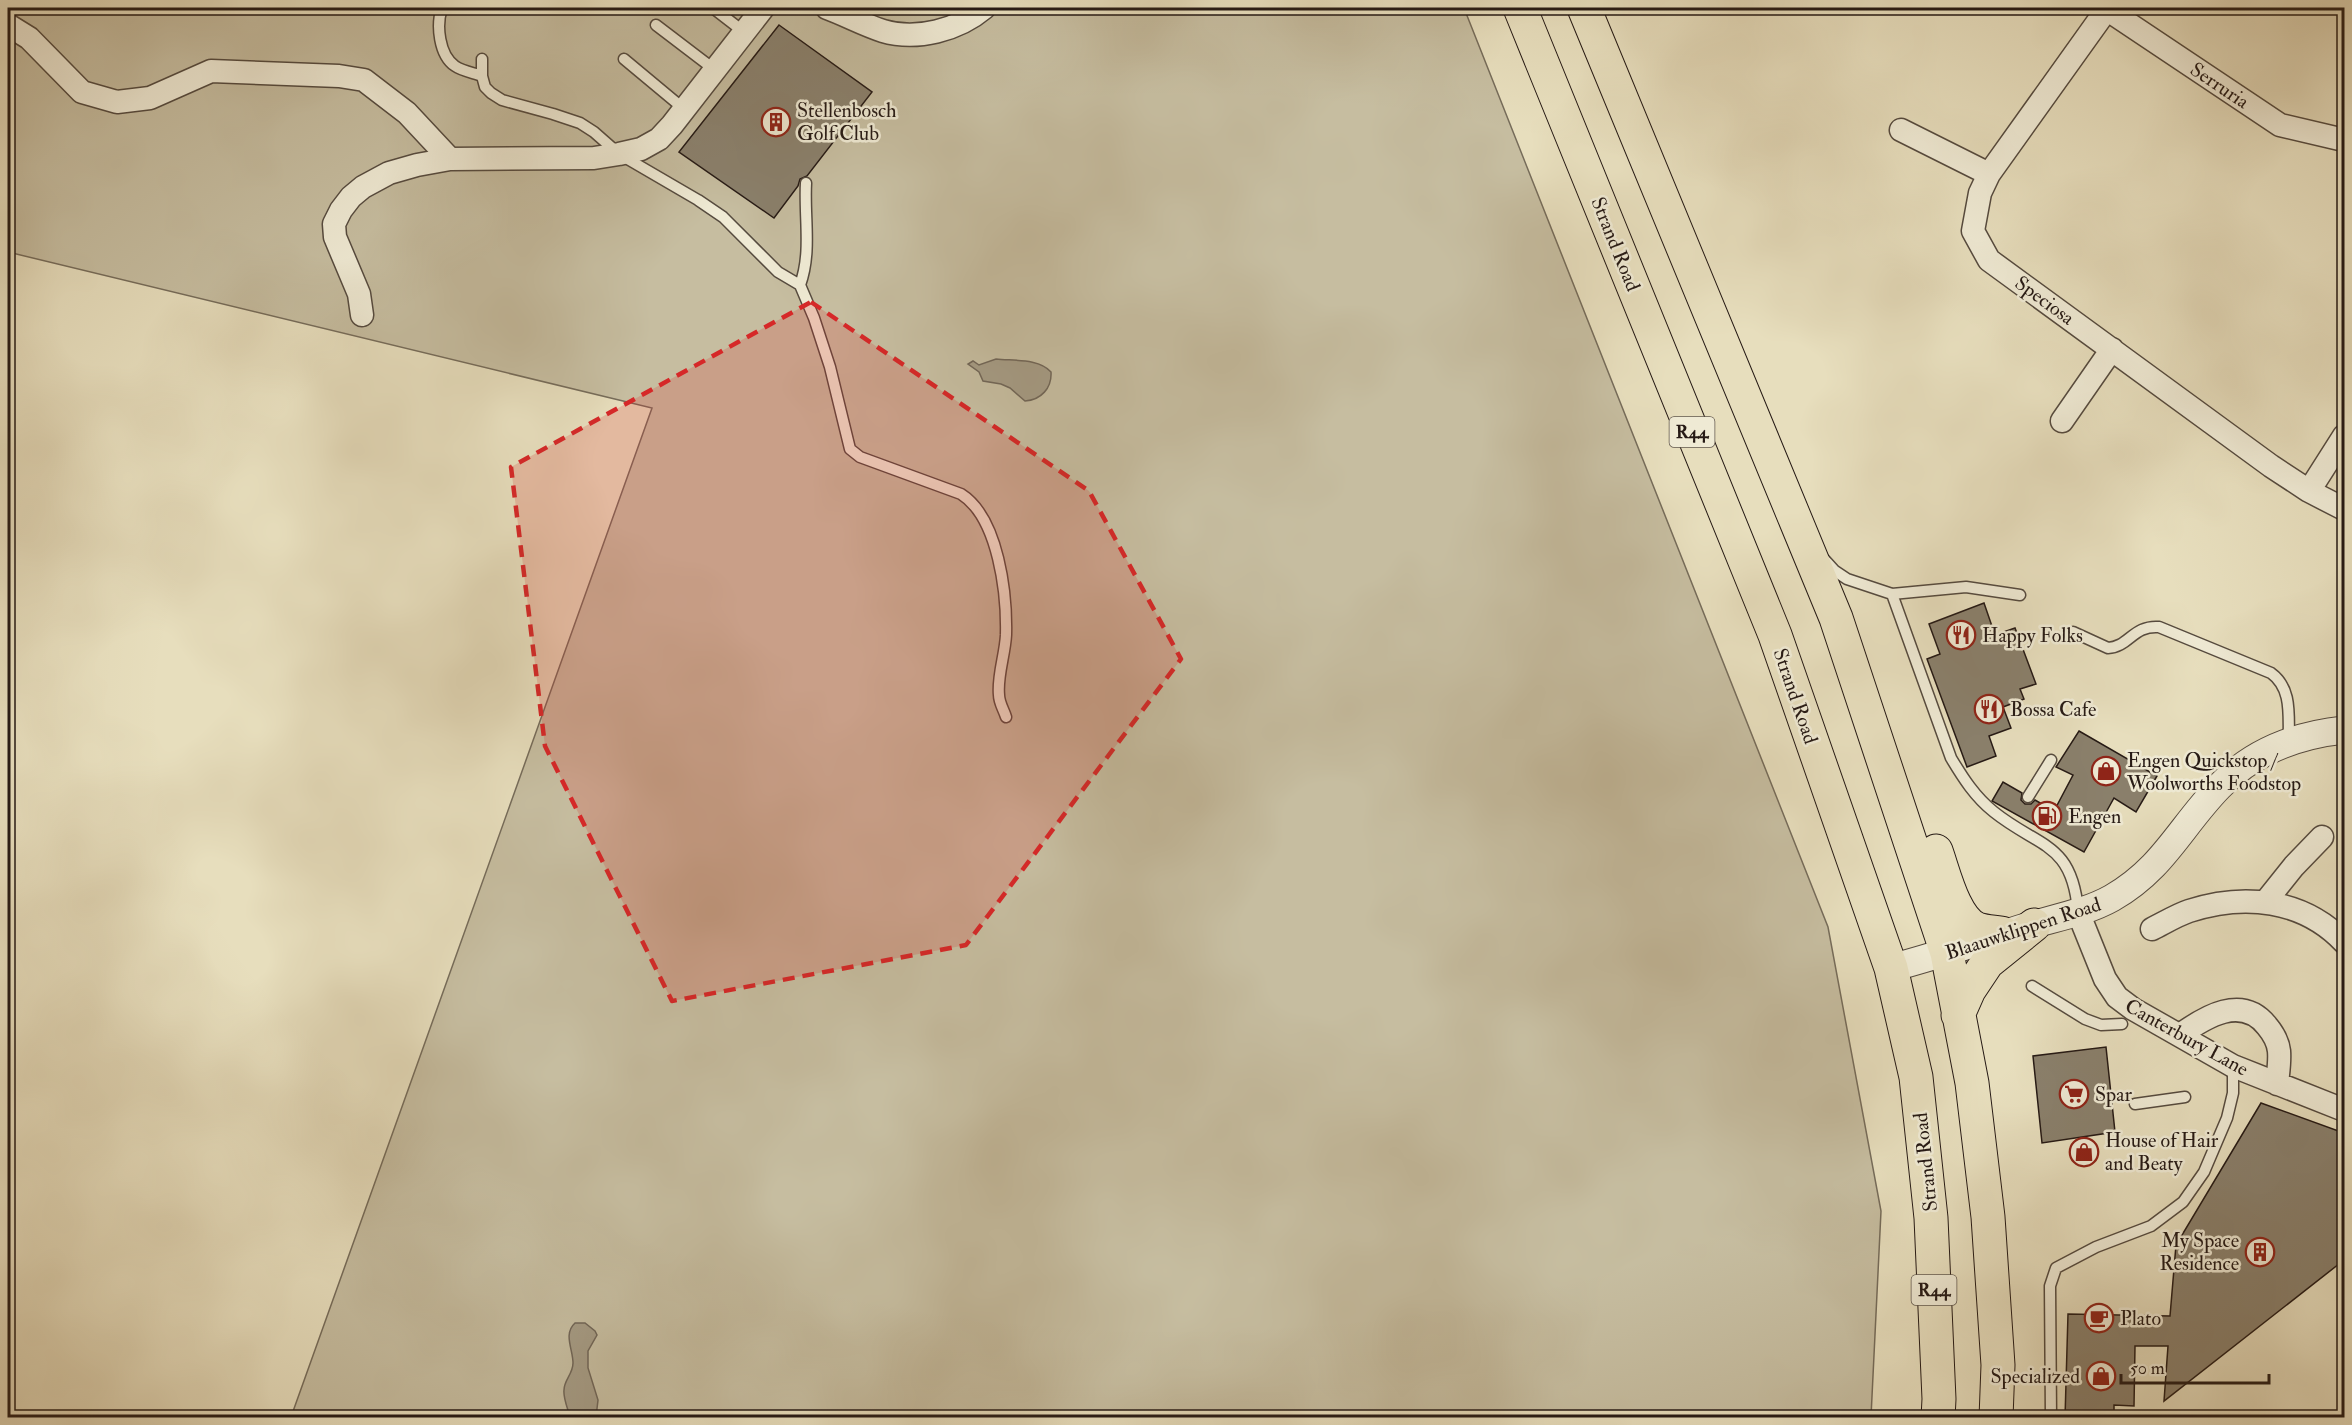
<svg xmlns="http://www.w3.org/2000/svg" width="2352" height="1425" font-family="'IM FELL Double Pica',serif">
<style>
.green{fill:#c6bda0;stroke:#766c5a;stroke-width:1.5}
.water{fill:#a59b84;stroke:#726758;stroke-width:1.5}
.building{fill:#8a806c;stroke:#261a15;stroke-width:1.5}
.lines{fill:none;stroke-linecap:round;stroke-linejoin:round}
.service-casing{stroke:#564b3f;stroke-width:13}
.minor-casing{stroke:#564b3f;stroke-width:25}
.tertiary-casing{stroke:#564b3f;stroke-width:29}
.primary-casing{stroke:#261a15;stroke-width:35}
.service{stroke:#efead4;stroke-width:10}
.minor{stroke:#efead4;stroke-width:22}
.tertiary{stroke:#efead4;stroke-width:27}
.primary{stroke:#e7debd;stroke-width:33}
.marked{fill:#d62828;fill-opacity:0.2;stroke:#d62828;stroke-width:4.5;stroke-dasharray:12 8;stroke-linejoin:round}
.labels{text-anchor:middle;stroke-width:5;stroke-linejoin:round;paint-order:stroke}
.shield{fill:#efead4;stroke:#62584e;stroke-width:1.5}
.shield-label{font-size:18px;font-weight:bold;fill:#261a15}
.street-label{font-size:20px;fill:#261a15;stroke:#efead4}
.poi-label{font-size:20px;fill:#261a15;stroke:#efead4;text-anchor:start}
</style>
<rect width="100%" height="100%" fill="#e7debd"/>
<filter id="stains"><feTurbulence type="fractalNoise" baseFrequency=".00333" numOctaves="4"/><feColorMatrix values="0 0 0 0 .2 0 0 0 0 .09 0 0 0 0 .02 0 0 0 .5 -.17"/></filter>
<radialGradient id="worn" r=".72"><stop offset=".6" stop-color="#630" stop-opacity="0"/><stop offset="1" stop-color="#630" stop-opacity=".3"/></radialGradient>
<path class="green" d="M 8,8 L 1464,8 L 1828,927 L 1881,1211 L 1871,1417 L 291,1417 L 652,408 L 8,252 Z"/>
<path class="water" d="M 996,359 C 1013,361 1039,358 1051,372 C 1052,388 1041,400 1025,401 L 1010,388 L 1001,384 L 983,381 L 979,372 L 968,364 L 973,361 L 979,365 Z
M 575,1323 L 585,1323 L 595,1331 L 597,1335 L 588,1351 L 588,1368 L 598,1400 L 596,1417 L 570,1417 C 568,1409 563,1398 564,1390 C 564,1380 573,1374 573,1363 C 573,1349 563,1334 575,1323 Z"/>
<path class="building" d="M 779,25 L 872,92 L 807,176 L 800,179 L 798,186 L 774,218 L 679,152 Z
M 1984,603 L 1995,635 L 2015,628 L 2036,684 L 2020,689 L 2024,699 L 2003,707 L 2011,728 L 1989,736 L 1996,756 L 1967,767 L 1927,659 L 1940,654 L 1929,624 Z
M 2079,731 L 2157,776 L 2136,812 L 2114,798 L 2084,852 L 1992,801 L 2003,782 L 2022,793 L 2021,800 L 2025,804 L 2031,804 L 2035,800 L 2054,811 L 2073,775 L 2056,767 Z
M 2106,1047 L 2115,1132 L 2042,1143 L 2033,1056 Z
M 2261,1103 L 2344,1133 L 2344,1260 L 2164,1401 L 2168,1346 L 2135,1346 L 2134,1406 L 2114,1405 L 2114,1418 L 2065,1418 L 2068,1314 L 2170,1316 L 2176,1245 Z"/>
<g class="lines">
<g class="service-casing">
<path id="service" d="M 442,8 C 436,25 439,55 455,66 C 462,71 474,73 482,76
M 713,8 L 744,32
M 656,25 L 715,70
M 482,59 L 482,76 L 485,87 L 491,93 L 502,100 L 553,114 L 580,123 L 594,132 L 619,154 L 698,200 L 723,217 L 778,272 L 800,285 L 814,318 L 830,367 L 850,449 L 860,457 L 961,494 C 999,518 1007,595 1006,635 C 1005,655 997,676 999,695 C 999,703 1004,710 1006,717
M 624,59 L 684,109
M 800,285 C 812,252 804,217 806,183
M 1825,560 L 1835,571 L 1847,579 L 1892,594 L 1966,587 L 2020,595
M 1892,594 L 1951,758 C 1963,778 1975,797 1994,812 C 2039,848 2072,842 2078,911
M 2073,632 L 2108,648 C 2129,647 2133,625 2159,627 L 2271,673 C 2293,689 2288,717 2289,741
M 2028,797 L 2051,760
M 2032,986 L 2085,1019 L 2101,1025 L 2122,1024
M 2135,1104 L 2185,1097
M 2051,1418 L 2050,1286 L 2056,1268 L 2096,1247 L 2151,1226 L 2183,1202 L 2204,1172 L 2227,1118 L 2233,1093 L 2233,1066"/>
</g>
<g class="minor-casing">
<path id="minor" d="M 827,8 C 846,15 864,25 883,31 C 917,41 958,30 984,8
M 2105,8 L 2280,125 L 2344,140
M 2107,9 L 1989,174 L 1980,193 L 1973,231 L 1989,260 L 2271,466 L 2309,491 L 2344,509
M 8,25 L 29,38 L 82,92 L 117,102 L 150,98 L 211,71 L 339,76 L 364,80 L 407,113 L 450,159
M 1901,130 L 1989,174
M 362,315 L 359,294 L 335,237 L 334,224 L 341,210 L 351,197 L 363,187 L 389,173 L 417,165 L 450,159 L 594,158 L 619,154 L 641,149 L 659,139 L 672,125 L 763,8
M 2062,421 L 2112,349
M 2309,491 L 2344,436
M 2266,901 L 2294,866 L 2322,837
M 2078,912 L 2105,979 L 2117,997 L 2133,1009 L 2233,1066 L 2344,1110
M 2152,929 C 2164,923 2177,915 2189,911 C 2244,893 2303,899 2344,942
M 2180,1035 C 2205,1017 2242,994 2267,1026 C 2272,1032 2278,1042 2279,1051 C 2280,1062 2278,1073 2277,1084"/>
</g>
<g class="tertiary-casing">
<path id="tertiary" d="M 1891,968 C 1940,955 1987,939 2035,924 C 2060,917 2089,911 2112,898 C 2164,868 2180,827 2219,787 C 2252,752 2297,735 2344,730"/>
</g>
<g class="primary-casing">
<path id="primary" d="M 1520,8 L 1775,635 L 1891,968 L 1916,1077 L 1931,1218 L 1939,1399 L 1938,1418
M 1584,8 L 1836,618 L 1947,953 L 1972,1083 L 1988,1217 L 1998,1365 L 1996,1418
M 1936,851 C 1944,873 1954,919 1977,929 C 1985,932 1996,932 2005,934
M 1958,1015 L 1969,990 L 1987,963 L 2034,925"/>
</g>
<use href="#service" class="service"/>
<use href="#minor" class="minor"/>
<use href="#tertiary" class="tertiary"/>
<use href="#primary" class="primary"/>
</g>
<path class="marked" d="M 811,302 L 1089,491 L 1181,659 L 966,945 L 672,1001 L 545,746 L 511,467 Z"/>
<defs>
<g id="building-ring" transform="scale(1.5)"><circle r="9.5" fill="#efead4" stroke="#8f2418" stroke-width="1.5"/><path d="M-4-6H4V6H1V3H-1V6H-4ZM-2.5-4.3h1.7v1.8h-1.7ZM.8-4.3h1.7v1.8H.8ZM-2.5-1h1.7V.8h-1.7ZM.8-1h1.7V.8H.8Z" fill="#8f2418"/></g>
<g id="restaurant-ring" transform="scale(1.5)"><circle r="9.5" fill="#efead4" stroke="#8f2418" stroke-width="1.5"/><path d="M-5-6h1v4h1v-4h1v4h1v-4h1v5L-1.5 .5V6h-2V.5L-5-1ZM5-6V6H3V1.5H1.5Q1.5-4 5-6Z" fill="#8f2418"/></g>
<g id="shop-ring" transform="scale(1.5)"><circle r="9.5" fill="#efead4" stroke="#8f2418" stroke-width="1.5"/><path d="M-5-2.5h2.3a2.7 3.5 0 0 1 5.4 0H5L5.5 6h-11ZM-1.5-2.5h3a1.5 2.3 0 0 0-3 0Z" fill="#8f2418"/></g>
<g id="fuel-ring" transform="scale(1.5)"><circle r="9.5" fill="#efead4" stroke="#8f2418" stroke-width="1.5"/><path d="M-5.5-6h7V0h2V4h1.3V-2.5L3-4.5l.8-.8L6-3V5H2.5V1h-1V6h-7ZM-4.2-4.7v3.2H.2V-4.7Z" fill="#8f2418"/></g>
<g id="supermarket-ring" transform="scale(1.5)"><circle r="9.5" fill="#efead4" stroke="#8f2418" stroke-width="1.5"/><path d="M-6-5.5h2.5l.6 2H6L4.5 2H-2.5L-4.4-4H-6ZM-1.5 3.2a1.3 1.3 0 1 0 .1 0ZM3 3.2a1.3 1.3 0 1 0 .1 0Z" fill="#8f2418"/></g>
<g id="cafe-ring" transform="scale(1.5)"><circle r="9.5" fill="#efead4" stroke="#8f2418" stroke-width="1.5"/><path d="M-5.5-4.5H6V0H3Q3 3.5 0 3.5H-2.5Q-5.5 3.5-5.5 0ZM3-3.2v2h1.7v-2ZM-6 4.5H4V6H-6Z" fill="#8f2418"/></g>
</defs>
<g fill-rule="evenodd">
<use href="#building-ring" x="776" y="122"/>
<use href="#restaurant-ring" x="1961" y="635"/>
<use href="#restaurant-ring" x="1989" y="709"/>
<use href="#shop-ring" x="2106" y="771"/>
<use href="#fuel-ring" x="2047" y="816"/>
<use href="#supermarket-ring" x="2074" y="1094"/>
<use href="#shop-ring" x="2084" y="1152"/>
<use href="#building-ring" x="2260" y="1252"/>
<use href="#cafe-ring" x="2099" y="1318"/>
<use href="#shop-ring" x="2101" y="1376"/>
</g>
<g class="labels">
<g class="shield">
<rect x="1669.5" y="417" width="45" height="30" rx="4.5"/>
<rect x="1911.5" y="1275" width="45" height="30" rx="4.5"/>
</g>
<g class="shield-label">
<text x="1692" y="438">R44</text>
<text x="1934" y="1296">R44</text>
</g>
<g class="street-label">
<text transform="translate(2220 85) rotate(34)" y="7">Serruria</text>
<text transform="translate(1616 244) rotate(68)" y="7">Strand Road</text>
<text transform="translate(2045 300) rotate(36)" y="7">Speciosa</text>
<text transform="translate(1796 696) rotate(71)" y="7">Strand Road</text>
<text transform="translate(2023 928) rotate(-18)" y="7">Blaauwklippen Road</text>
<text transform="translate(2187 1037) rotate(29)" y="7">Canterbury Lane</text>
<text transform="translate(1925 1162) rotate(-96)" y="7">Strand Road</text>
</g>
<g class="poi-label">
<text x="797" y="117">Stellenbosch<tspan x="797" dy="23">Golf Club</tspan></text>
<text x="1982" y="642">Happy Folks</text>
<text x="2010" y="716">Bossa Cafe</text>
<text x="2127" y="767">Engen Quickstop /<tspan x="2127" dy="23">Woolworths Foodstop</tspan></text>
<text x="2068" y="823">Engen</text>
<text x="2095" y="1101">Spar</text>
<text x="2105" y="1147">House of Hair<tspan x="2105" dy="23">and Beaty</tspan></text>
<text x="2239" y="1247" text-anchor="end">My Space<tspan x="2239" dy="23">Residence</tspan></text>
<text x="2120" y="1325">Plato</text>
<text x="2080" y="1383" text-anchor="end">Specialized</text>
</g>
</g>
<rect width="2352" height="1425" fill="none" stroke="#e7debd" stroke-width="30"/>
<rect x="9" y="9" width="2334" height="1407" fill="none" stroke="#261a15" stroke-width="3"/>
<rect x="15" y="15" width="2322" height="1395" fill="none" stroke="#261a15" stroke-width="1.5"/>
<path d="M2121 1374v9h148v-9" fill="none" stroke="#261a15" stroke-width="3"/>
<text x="2130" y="1374" font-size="18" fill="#261a15" stroke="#efead4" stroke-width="4.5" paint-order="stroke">50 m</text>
<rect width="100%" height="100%" filter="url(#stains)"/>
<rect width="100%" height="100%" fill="url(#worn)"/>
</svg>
